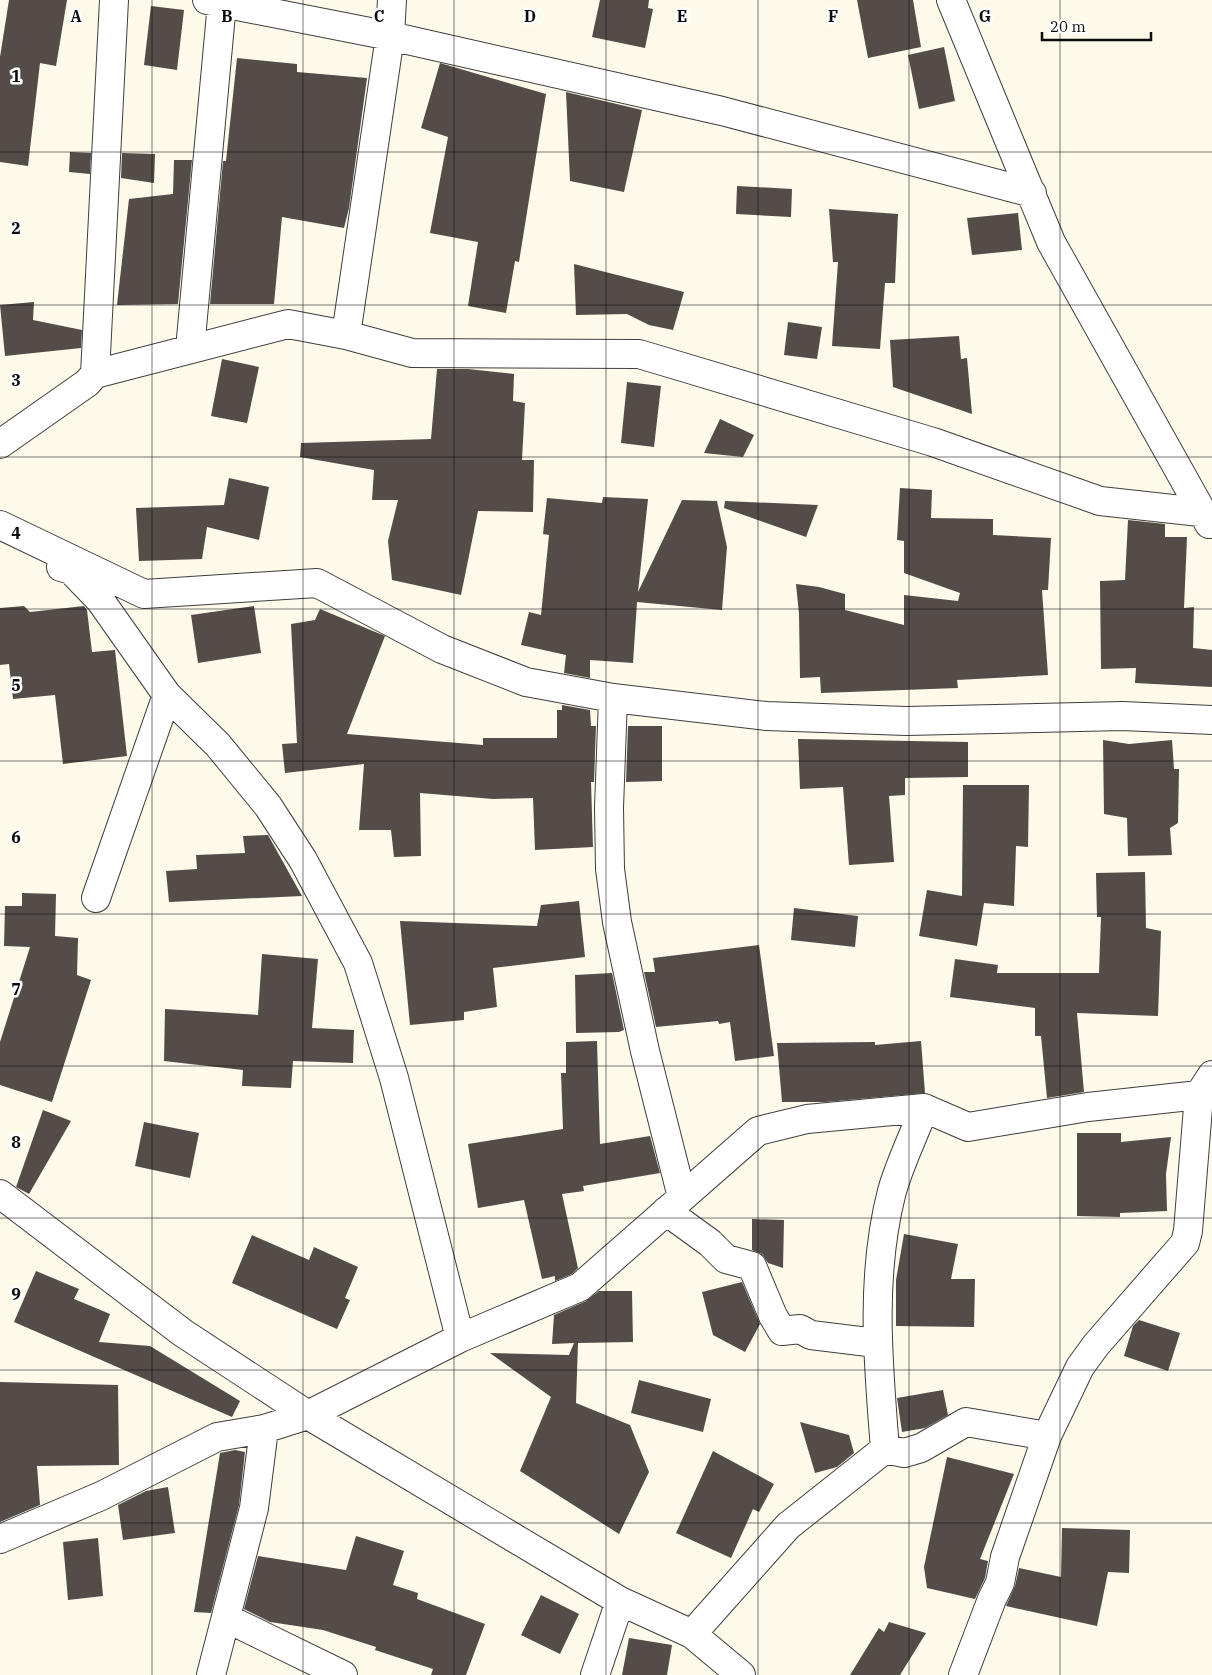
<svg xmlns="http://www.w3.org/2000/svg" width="1212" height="1675" font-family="'IBM Plex Serif',serif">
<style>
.building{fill:#534c48}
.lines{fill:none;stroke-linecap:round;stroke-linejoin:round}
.minor-casing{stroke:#3e3e3e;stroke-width:30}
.minor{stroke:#fff;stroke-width:28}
.grid{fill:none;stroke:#0b0b0b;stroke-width:1;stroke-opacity:0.55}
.grid-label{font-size:16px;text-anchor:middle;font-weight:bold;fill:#0b0b0b;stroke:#fff;stroke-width:5;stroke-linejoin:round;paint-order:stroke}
</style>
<rect width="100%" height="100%" fill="#fefaea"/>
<path class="building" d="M 9,0 L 67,0 L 56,66 L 40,63 L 28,166 L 0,162 L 0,57 Z
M 600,0 L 649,0 L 648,8 L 653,9 L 645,48 L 592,37 Z
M 857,0 L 913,0 L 921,47 L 868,58 Z
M 151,6 L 184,10 L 177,70 L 144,65 Z
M 944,47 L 955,101 L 919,109 L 908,55 Z
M 237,58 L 297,64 L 297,72 L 367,78 L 349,208 L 344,228 L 282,217 L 274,304 L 210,304 L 223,161 L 226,161 Z
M 440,63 L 546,94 L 519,262 L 515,261 L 506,313 L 468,306 L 478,242 L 430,233 L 448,137 L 421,128 Z
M 566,92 L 642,110 L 624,192 L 570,181 Z
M 70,152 L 91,153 L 90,174 L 69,172 Z
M 122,153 L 155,154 L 154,183 L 121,178 Z
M 174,160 L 192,160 L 178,304 L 117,305 L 129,199 L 173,194 Z
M 737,186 L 792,189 L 791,217 L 736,214 Z
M 829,209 L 898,214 L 895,283 L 885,283 L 880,349 L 832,346 L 838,262 L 833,262 Z
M 1018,213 L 1022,250 L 972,255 L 967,218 Z
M 574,264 L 684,292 L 673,330 L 649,325 L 627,314 L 576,315 Z
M 34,302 L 33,320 L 82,330 L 81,348 L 5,356 L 0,305 Z
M 788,322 L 822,327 L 817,359 L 784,355 Z
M 959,336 L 961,359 L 967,358 L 972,414 L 893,387 L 890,340 Z
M 222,359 L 259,367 L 247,423 L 211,416 Z
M 437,369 L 468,369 L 514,374 L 513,401 L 525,403 L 522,460 L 534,460 L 533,512 L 478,511 L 461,595 L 392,580 L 388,541 L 398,500 L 372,500 L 374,470 L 300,457 L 301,443 L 431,439 Z
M 627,382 L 661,386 L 654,447 L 621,443 Z
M 720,419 L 754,435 L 743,457 L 704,453 Z
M 229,478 L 269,487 L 259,540 L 207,527 L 202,559 L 139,561 L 136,508 L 224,505 Z
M 900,488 L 932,490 L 931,518 L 993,519 L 993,535 L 1051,538 L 1048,590 L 1042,590 L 1048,675 L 957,680 L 958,688 L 821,693 L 820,677 L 800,678 L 799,614 L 796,584 L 819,587 L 845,594 L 845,610 L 904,625 L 904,595 L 958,601 L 960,593 L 904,573 L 904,541 L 897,540 Z
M 603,497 L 648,499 L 638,592 L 682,500 L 717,501 L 727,547 L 722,610 L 637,602 L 633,663 L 590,660 L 590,678 L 564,673 L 566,655 L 521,645 L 529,612 L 541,615 L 549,535 L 543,534 L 547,498 L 602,503 Z
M 725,501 L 818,505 L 806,537 L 724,508 Z
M 1128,520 L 1165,524 L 1165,537 L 1187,537 L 1184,608 L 1194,607 L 1193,648 L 1212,650 L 1212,687 L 1135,683 L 1136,668 L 1101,669 L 1100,581 L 1125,580 Z
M 24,606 L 30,612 L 84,606 L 87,610 L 92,652 L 115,650 L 127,756 L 63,764 L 55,695 L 13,699 L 9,664 L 0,665 L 0,608 Z
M 254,606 L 261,653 L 198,663 L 191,615 Z
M 320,609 L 385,636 L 347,734 L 483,745 L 483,738 L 557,738 L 557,710 L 562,710 L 562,705 L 590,710 L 591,726 L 596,726 L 594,782 L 591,782 L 593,847 L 535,850 L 533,798 L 493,799 L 420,793 L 421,856 L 394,857 L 391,830 L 359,830 L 364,764 L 285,773 L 282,744 L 297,743 L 291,624 L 315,620 Z
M 628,726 L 662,726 L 662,781 L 626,782 Z
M 798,739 L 968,742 L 968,777 L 905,778 L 905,795 L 889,796 L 894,862 L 849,865 L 843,787 L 800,789 Z
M 1103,740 L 1129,744 L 1172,740 L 1174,769 L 1179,769 L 1178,823 L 1170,828 L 1172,855 L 1128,856 L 1127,818 L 1104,814 Z
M 963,785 L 1029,785 L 1028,847 L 1016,846 L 1014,906 L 984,903 L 977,946 L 919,936 L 927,890 L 962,896 Z
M 268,835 L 302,896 L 169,902 L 166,871 L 197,869 L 196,855 L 245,853 L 243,836 Z
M 1145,872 L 1146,928 L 1161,931 L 1158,1016 L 1077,1013 L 1084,1092 L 1047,1098 L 1041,1036 L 1035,1036 L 1035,1008 L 950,997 L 955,959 L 998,965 L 997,973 L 1099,973 L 1101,917 L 1097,917 L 1096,873 Z
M 22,893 L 56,894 L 55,936 L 78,938 L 77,975 L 91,980 L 52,1102 L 0,1085 L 0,1042 L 30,947 L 4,946 L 5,906 L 22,906 Z
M 579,901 L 585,957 L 493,968 L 497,1007 L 464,1012 L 464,1020 L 410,1025 L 400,921 L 537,926 L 541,905 Z
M 794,908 L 858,916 L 855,947 L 791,940 Z
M 759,945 L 774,1056 L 735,1061 L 730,1022 L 719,1024 L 718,1021 L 656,1027 L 644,972 L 655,972 L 653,958 Z
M 262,954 L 318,959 L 312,1028 L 354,1030 L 353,1063 L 293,1061 L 291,1088 L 242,1086 L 243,1070 L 164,1061 L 165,1009 L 258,1015 Z
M 612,973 L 624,1030 L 619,1032 L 576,1033 L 575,975 Z
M 597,1041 L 600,1144 L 650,1136 L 660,1173 L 583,1186 L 584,1191 L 562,1194 L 578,1268 L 572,1274 L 555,1281 L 555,1276 L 542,1279 L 524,1200 L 478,1208 L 468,1144 L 563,1129 L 561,1073 L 566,1073 L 566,1042 Z
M 921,1041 L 925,1093 L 825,1102 L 782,1102 L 777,1043 L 875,1042 L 875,1045 Z
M 43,1110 L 71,1121 L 29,1194 L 16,1187 Z
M 144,1122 L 199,1133 L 190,1178 L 135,1166 Z
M 1077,1133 L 1121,1133 L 1121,1142 L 1171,1137 L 1166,1174 L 1167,1211 L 1120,1213 L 1120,1217 L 1077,1216 Z
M 752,1219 L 784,1220 L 783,1268 L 768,1263 L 762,1254 L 752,1250 Z
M 904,1234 L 958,1244 L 951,1279 L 975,1279 L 974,1327 L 896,1326 L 896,1280 Z
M 252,1235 L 309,1260 L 314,1247 L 358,1267 L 345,1298 L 350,1300 L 337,1329 L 232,1283 Z
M 36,1271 L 79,1289 L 74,1299 L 110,1314 L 99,1342 L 150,1346 L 240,1401 L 232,1417 L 14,1322 Z
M 742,1282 L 760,1324 L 745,1352 L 713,1335 L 702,1292 Z
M 599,1291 L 632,1291 L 633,1342 L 578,1343 L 576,1403 L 630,1425 L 649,1472 L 619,1534 L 520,1471 L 551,1397 L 490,1353 L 569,1355 L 574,1343 L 552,1344 L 554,1315 L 586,1301 Z
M 1139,1320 L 1180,1333 L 1168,1371 L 1124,1356 L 1133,1326 Z
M 639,1380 L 711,1399 L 703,1432 L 631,1413 Z
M 0,1382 L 118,1385 L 119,1465 L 37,1466 L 40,1505 L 0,1522 Z
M 943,1390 L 948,1415 L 925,1428 L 902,1432 L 897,1398 Z
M 800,1422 L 849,1435 L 854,1453 L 837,1467 L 815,1473 Z
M 235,1450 L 245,1452 L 239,1505 L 211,1613 L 194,1612 L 220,1453 Z
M 713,1451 L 774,1484 L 759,1512 L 753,1509 L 731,1558 L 676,1533 Z
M 947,1457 L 1014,1474 L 980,1559 L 988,1561 L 985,1578 L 975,1599 L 927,1588 L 924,1567 Z
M 168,1487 L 175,1533 L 123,1540 L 118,1505 L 146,1491 Z
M 1062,1528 L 1130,1530 L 1129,1573 L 1108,1572 L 1097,1626 L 1006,1606 L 1015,1586 L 1019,1568 L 1061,1577 Z
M 356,1536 L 404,1551 L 393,1585 L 418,1593 L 417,1599 L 485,1624 L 466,1675 L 431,1675 L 433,1669 L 375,1650 L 376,1647 L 323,1630 L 270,1622 L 244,1609 L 258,1556 L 346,1570 Z
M 98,1538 L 103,1596 L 68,1600 L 63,1542 Z
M 541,1595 L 579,1614 L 560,1654 L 521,1635 Z
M 889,1622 L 926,1633 L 900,1675 L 850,1675 L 879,1628 L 884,1632 Z
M 629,1638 L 672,1645 L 667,1675 L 622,1675 Z"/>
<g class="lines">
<g class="minor-casing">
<path id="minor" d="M 207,0 L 390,36 L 722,111 L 1032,193
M 951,0 L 1051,242 L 1209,524
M 346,335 L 390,36 L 392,0
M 190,349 L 222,3
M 95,374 L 114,0
M 0,444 L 87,383 L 95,374 L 288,324 L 346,335 L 412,353 L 639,354 L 933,442 L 1100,501 L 1200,512
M 0,525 L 144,594 L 317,583 L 442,649 L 526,682 L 613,698 L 766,716 L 906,721 L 1123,716 L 1212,720
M 61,567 L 71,570 L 100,600 L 167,695 L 218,745 L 268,806 L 303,860 L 358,963 L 394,1078 L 460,1338
M 613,698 L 609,808 L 610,869 L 617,922 L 645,1051 L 682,1197
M 96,898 L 167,695
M 0,1194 L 183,1333 L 308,1415 L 620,1601 L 692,1634 L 741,1675
M 666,1211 L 710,1243 L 726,1259 L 752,1266 L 773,1316 L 782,1331 L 800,1329 L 811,1335 L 876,1343
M 885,1449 C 878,1362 870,1276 892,1191 C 900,1163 914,1135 924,1108
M 0,1539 L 101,1496 L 217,1437 L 264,1429 L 308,1415 L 460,1338 L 580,1287 L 758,1131 L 807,1119 L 924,1108 L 968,1127 L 1088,1107 L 1199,1095 L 1212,1075
M 226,1618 L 343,1675
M 692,1634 L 788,1526 L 885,1449 L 904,1453 L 921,1448 L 966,1422 L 1047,1436
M 211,1675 L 254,1508 L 264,1429
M 595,1675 L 620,1601
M 963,1675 L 992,1599 L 1000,1583 L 1005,1557 L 1047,1436 L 1080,1367 L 1096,1345 L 1185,1243 L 1188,1231 L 1199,1095"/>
</g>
<use href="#minor" class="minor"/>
</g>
<path class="grid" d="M 152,0 L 152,1675M 303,0 L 303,1675M 454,0 L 454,1675M 606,0 L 606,1675M 758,0 L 758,1675M 909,0 L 909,1675M 1060,0 L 1060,1675M 0,152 L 1212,152M 0,305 L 1212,305M 0,457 L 1212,457M 0,609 L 1212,609M 0,761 L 1212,761M 0,914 L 1212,914M 0,1066 L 1212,1066M 0,1218 L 1212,1218M 0,1370 L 1212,1370M 0,1523 L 1212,1523"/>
<g class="grid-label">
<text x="76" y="22">A</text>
<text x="227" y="22">B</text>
<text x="379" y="22">C</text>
<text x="530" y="22">D</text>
<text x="682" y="22">E</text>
<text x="833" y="22">F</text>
<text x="985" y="22">G</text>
<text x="16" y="82">1</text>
<text x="16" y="234">2</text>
<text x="16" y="386">3</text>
<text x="16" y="539">4</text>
<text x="16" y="691">5</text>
<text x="16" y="843">6</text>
<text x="16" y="995">7</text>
<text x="16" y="1148">8</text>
<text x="16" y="1300">9</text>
</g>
<path d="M1042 32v8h109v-8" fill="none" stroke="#0b0b0b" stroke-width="2.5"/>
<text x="1050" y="32" font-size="15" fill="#0b0b0b" stroke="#ffffff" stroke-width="4" paint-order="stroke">20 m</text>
</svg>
